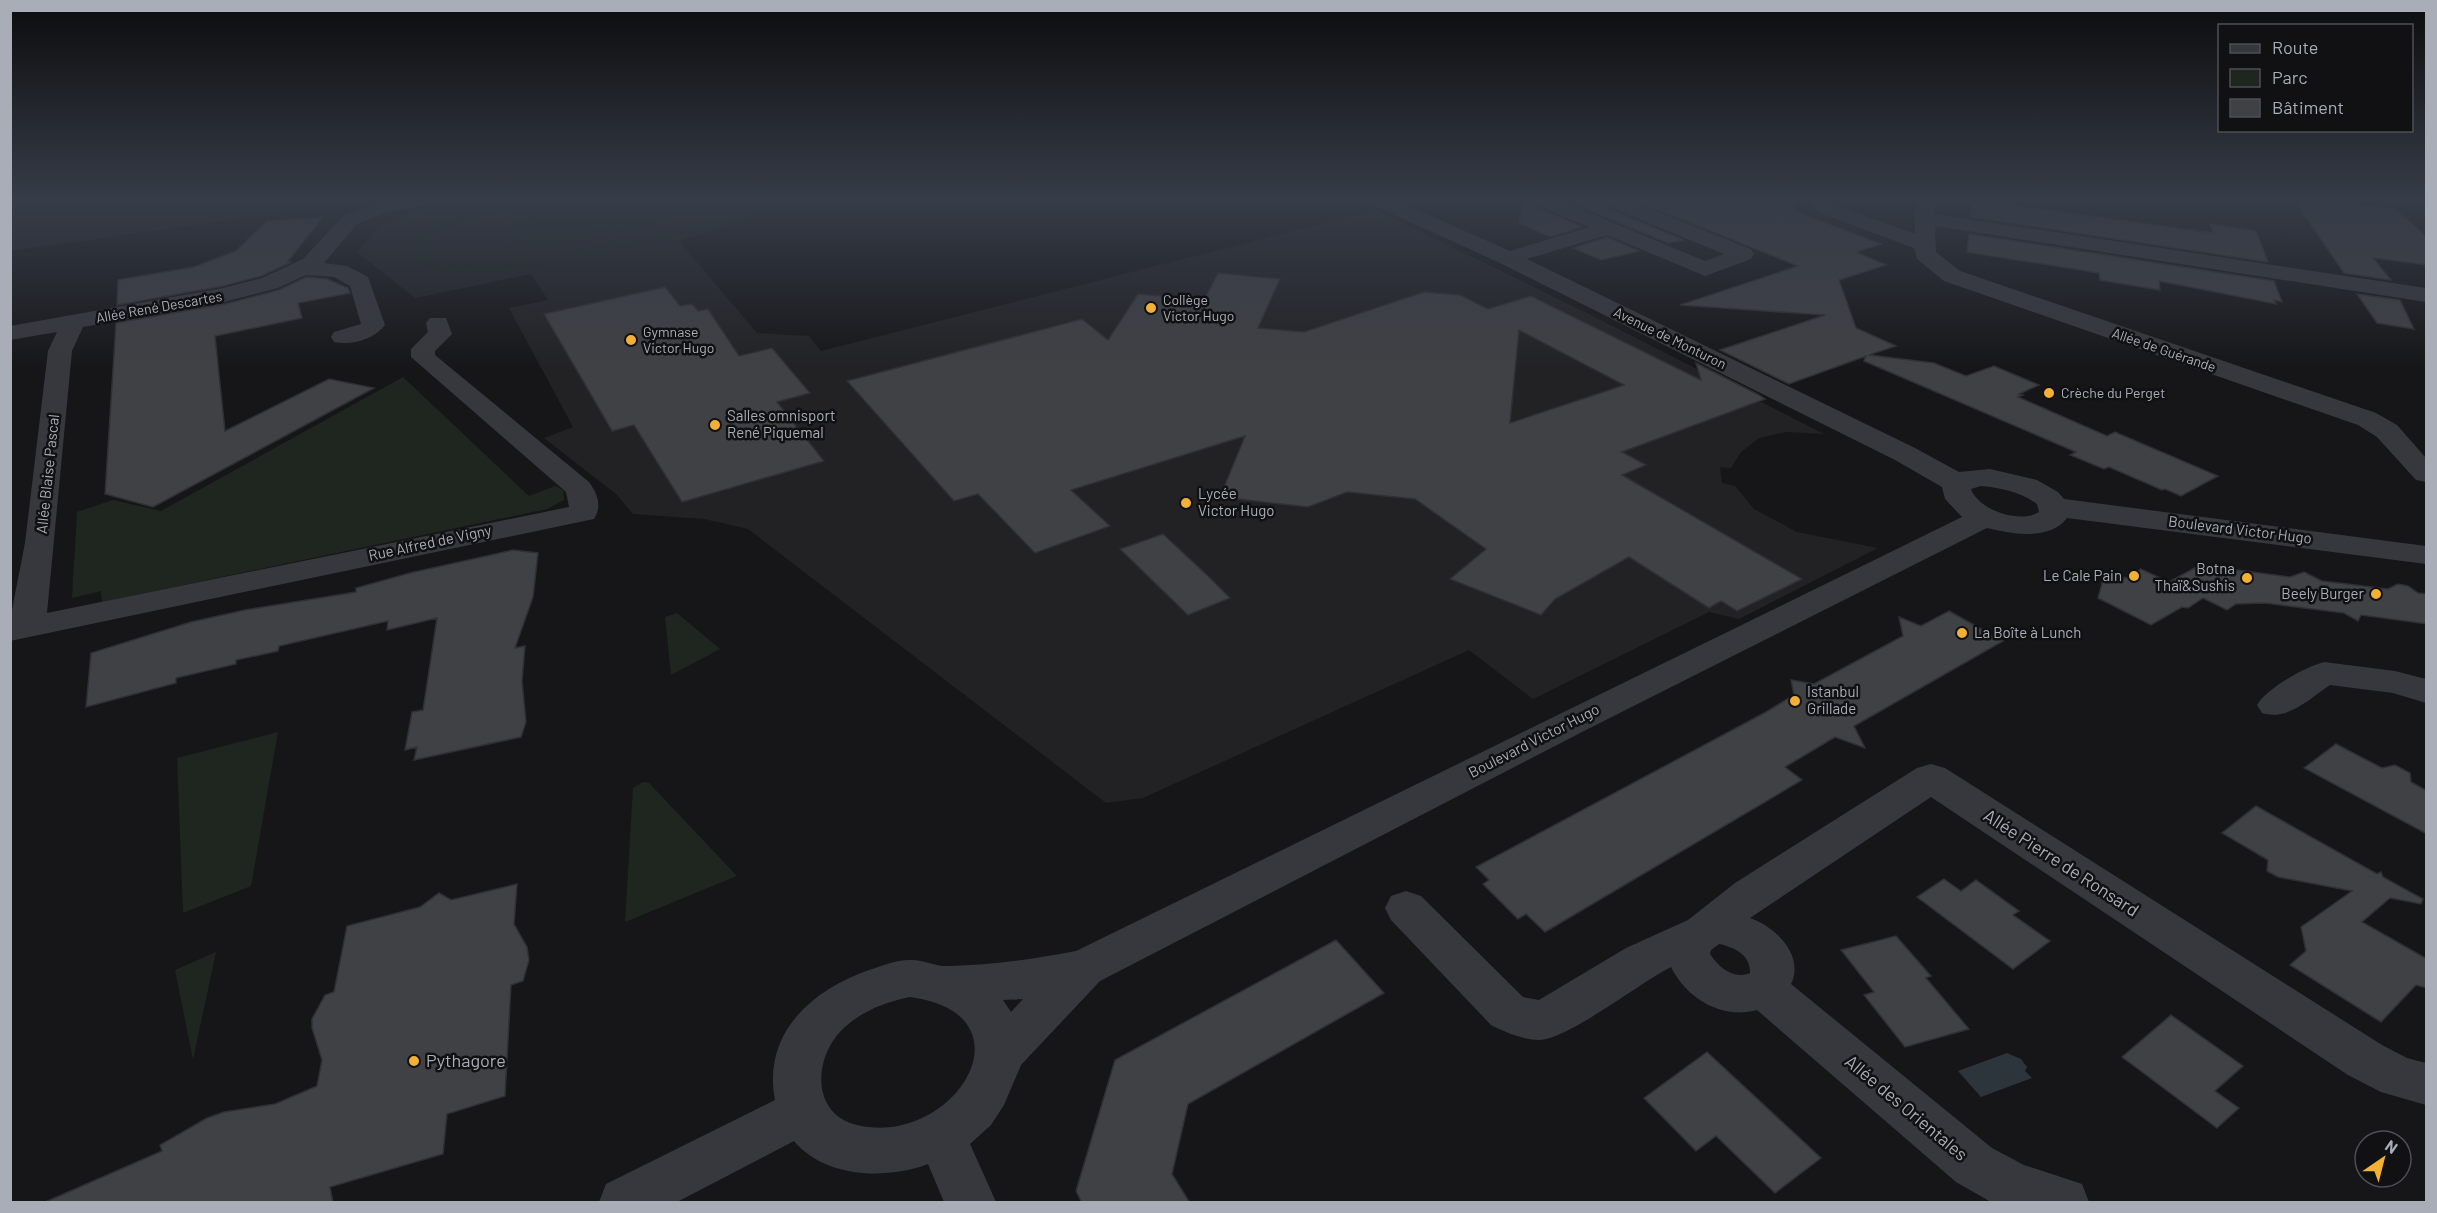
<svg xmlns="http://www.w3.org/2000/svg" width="2437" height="1213" font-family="Barlow,sans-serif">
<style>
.built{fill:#222225}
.green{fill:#1e261f}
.water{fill:#2c353c}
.building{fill:#404145;stroke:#303034;stroke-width:1.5;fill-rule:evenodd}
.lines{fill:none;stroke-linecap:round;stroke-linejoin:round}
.minor{fill:#37383d;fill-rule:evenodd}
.poi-dot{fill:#f2b134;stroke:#111113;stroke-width:2}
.labels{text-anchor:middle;stroke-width:5;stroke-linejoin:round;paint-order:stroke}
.far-poi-label{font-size:14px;fill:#a8adb8;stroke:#111113;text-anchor:start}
.far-street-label{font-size:14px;fill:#a8adb8;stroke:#111113}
.poi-label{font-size:15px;fill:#a8adb8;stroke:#111113;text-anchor:start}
.street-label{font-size:15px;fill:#a8adb8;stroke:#111113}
.near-street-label{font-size:18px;fill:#a8adb8;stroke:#111113}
.near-poi-label{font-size:18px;fill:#a8adb8;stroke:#111113;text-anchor:start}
</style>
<rect width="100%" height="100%" fill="#161618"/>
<path class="built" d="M 11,200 L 370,200 L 11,251 Z
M 471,200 L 766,200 L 739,221 L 679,241 L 757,333 L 809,336 L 821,351 L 1376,210 L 1593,316 L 1824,434 L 1786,432 L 1759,438 L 1741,452 L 1731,468 L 1720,467 L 1722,483 L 1735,486 L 1754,509 L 1797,532 L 1878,548 L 1739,619 L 1709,612 L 1533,699 L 1469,650 L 1143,798 L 1106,803 L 748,529 L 704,519 L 633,514 L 616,494 L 544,438 L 573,427 L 509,308 L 548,300 L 531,274 L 415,298 L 357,252 L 380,225 L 421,209 Z"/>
<path class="green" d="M 543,200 L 562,200 C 534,205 423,217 427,254 L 436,261 L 459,266 L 515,264 L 695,228 L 731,215 L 745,200 L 756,200 L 744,215 L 705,231 L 527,267 L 487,272 L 450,272 L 423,266 L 410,256 C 411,252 412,245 414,242 C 434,216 511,206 543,200 Z
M 619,200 L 653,200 L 669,217 L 656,220 L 659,224 L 607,234 L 604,230 L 592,232 L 594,236 L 542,246 L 540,243 L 527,245 L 514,224 L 526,222 L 525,218 L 575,209 L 577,212 L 589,210 L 587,206 Z
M 403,377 L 529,496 L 555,486 L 563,490 L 564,500 L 547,509 L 102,602 L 101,591 L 72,598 L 77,512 L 113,500 L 161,511 Z
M 677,613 L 720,649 L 671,675 L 665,617 Z
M 278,732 L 251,886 L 183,913 L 177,758 Z
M 643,782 L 649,783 L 737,876 L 625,922 L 633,788 Z
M 216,952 L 193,1060 L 175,970 Z"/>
<path class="water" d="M 2007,1053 L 2021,1059 L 2027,1067 L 2025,1071 L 2032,1078 L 1981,1097 L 1958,1071 Z"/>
<path class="building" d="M 1523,200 L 1529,200 L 1533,206 L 1582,227 L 1550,237 L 1519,223 Z
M 1564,200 L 1598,200 L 1602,206 L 1683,240 L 1668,243 Z
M 1634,200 L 1796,200 L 1794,211 L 1881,244 L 1856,252 L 1886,265 L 1839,280 L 1856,328 L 1896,346 L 1869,355 L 1934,363 L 1966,376 L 1994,366 L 2039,385 L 2019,394 L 2023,395 L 2018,397 L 2107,436 L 2115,432 L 2218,476 L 2181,496 L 2165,489 L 2162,490 L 2109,467 L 2104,469 L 2070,455 L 2076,452 L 1864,361 L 1866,356 L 1789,384 L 1720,350 L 1825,315 L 1680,305 L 1798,266 Z
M 1972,200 L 2012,200 L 2013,205 L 2213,233 L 2210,224 L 2256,231 L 2268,262 L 1971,217 Z
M 2294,200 L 2394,208 L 2427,237 L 2427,265 L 2373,258 L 2391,280 L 2344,273 Z
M 323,217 L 288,261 L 291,262 L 261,276 L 223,286 L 117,305 L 118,280 L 194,267 L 236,251 L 267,221 Z
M 1969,234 L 2274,281 L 2282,302 L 2274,300 L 2276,304 L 2159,281 L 2160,290 L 2100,280 L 2099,273 L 1967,252 Z
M 1607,237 L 1639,251 L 1601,260 L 1573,248 Z
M 1218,273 L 1280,279 L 1258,328 L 1304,332 L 1424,292 L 1460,295 L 1488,309 L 1531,296 L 1701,380 L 1696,363 L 1759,395 L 1765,399 L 1622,452 L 1646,465 L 1622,475 L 1802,579 L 1737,611 L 1721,601 L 1709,608 L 1629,557 L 1555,599 L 1541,615 L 1450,579 L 1486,549 L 1415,499 L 1347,492 L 1308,507 L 1220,497 L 1245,436 L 1071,490 L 1110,526 L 1035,553 L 978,494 L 954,501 L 847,381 L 1082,319 L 1108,340 L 1138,294 L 1204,300 ZM 1519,330 L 1624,385 L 1510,423 Z
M 306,277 L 327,279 L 348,288 L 350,293 L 298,303 L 302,318 L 215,336 L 225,431 L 329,379 L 374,388 L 153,507 L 105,494 L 116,323 L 225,304 L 279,290 Z
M 665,287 L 680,306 L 692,304 L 698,311 L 708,309 L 739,356 L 772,348 L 810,393 L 777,402 L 824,461 L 682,502 L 634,425 L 612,431 L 544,314 Z
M 2357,294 L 2400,300 L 2414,329 L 2377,323 Z
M 1163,534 L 1208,576 L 1230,598 L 1188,615 L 1120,549 Z
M 513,550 L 538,553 L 533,597 L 515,648 L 525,646 L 522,681 L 526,722 L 521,737 L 414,760 L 417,747 L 405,750 L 412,712 L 423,710 L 437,618 L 387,630 L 388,621 L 279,646 L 278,651 L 236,660 L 236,664 L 176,678 L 176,683 L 86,707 L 91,653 L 191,622 L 245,610 L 356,592 L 356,588 L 410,573 Z
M 2200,565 L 2290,577 L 2304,572 L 2322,581 L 2388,589 L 2398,584 L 2408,586 L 2418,593 L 2427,594 L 2427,624 L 2361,615 L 2358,621 L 2344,613 L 2265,603 L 2236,604 L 2227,610 L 2203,598 L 2188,608 L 2182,607 L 2151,625 L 2098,598 L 2105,572 L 2126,578 L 2141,569 L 2169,582 Z
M 1949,611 L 2003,641 L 1854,726 L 1865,748 L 1835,737 L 1785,767 L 1802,780 L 1545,932 L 1526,914 L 1518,919 L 1483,884 L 1489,880 L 1476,867 L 1766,712 L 1794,695 L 1791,680 L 1814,684 L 1903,636 L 1899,617 L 1921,626 Z
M 2336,744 L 2382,768 L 2395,765 L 2410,773 L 2411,782 L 2427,791 L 2427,834 L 2304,768 Z
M 2256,806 L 2377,874 L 2381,872 L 2383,877 L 2423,899 L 2421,904 L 2390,898 L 2362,922 L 2427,959 L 2427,988 L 2416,985 L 2381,1022 L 2290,965 L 2306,951 L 2301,927 L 2352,891 L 2278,877 L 2267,871 L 2268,860 L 2222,833 Z
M 1944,879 L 1961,891 L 1976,880 L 2019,911 L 2013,915 L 2050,941 L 2013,969 L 1917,897 Z
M 517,884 L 514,924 L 527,947 L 529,960 L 523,981 L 511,985 L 505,1096 L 447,1114 L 443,1154 L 330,1187 L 333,1203 L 43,1203 L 162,1151 L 160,1145 L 207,1118 L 224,1112 L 275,1104 L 317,1086 L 322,1060 L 312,1028 L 312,1019 L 325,995 L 334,992 L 347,926 L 420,907 L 439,893 L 451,900 Z
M 1896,936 L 1931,976 L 1926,978 L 1969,1029 L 1905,1047 L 1864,995 L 1874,992 L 1841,950 Z
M 1336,940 L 1384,993 L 1188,1104 L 1172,1174 L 1190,1203 L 1082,1203 L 1076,1191 L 1115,1060 Z
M 2171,1015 L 2243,1066 L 2215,1091 L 2239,1108 L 2217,1128 L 2122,1057 Z
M 1707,1052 L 1821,1158 L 1775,1193 L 1716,1136 L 1696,1151 L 1644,1098 Z"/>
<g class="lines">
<path class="minor" d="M 390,200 L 433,200 L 430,204 L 385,213 L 357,224 L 324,263 L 347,266 L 368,277 L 385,325 C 375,339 351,346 334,342 L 331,337 L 334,332 L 361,324 L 350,286 L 334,277 L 306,275 L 278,288 L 224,302 L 83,327 L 72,351 L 47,613 L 569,507 L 566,492 L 411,357 L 411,349 L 428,332 L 426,323 L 430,318 L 446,318 L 452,334 L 435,351 L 435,355 L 589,482 C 598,494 602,507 594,519 L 10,641 L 10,620 L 25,543 L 48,351 L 57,332 L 10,340 L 10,326 L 223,288 L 262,278 L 303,259 L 343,216 Z
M 1368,200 L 1395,200 L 1510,251 L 1589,227 L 1534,204 L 1531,200 L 1558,200 L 1705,261 L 1724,254 L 1603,204 L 1600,200 L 1628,200 L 1751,249 L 1754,254 L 1751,259 L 1705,276 L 1607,235 L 1527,259 L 1915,448 L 1959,472 L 1990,469 L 2037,480 L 2058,492 L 2064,499 L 2426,546 L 2426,564 L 2067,518 C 2050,541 2011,534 1987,528 L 1586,730 L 1100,981 L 1021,1065 L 1004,1105 L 991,1125 L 970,1144 L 996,1202 L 944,1202 L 928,1164 C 886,1180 825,1178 794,1141 L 677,1202 L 599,1202 L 606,1184 L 775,1100 C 762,1033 812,990 869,970 C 882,966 896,960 909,960 C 923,959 936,967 949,966 C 992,965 1034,959 1076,951 L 1962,517 L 1945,499 L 1942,487 L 1895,460 L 1500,263 L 1371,204 ZM 1981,486 C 2002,488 2020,492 2037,504 L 2039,512 C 2020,524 1978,510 1971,489 ZM 910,997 C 1037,1014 954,1148 857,1125 C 809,1114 814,1054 845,1027 C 864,1010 886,1002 910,997 ZM 1024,998 L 1011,1012 L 1003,1000 L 1023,999 Z
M 1810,200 L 1830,200 L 1832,204 L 1915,234 L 1915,200 L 1935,200 L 1935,214 L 2426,288 L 2426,302 L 1935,226 L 1936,252 L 1960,271 L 2376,413 L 2397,425 L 2426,458 L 2426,482 L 2416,480 L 2377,437 L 2358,425 L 1944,281 L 1917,259 L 1914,248 L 1818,212 L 1810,204 Z
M 2414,200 L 2426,200 L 2426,206 L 2417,204 Z
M 2324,662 L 2395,671 L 2426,679 L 2426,703 L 2393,693 L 2330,685 C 2309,699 2288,721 2262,713 L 2257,705 C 2267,688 2305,667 2324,662 Z
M 1931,764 L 1945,768 L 2382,1045 L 2407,1058 L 2426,1063 L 2426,1105 L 2381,1092 L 2348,1075 L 1931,797 L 1750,918 C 1775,926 1805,956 1791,984 L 1992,1148 L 2024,1165 L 2082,1184 L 2089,1202 L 1991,1202 L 1956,1182 L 1757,1010 C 1722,1020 1686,998 1671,967 C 1639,983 1569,1039 1539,1040 C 1523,1040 1505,1032 1491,1025 L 1391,920 L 1385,908 L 1391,896 L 1406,891 L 1421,896 L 1523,997 L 1539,1000 L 1626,948 L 1688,920 L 1735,883 L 1917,768 ZM 1719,944 C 1734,947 1751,955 1750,973 C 1734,980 1719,968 1710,954 L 1711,950 Z"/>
</g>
<linearGradient id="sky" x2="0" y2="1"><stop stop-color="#0c0c0d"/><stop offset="0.54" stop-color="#363c48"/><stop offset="1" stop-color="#363c48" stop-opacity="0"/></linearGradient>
<rect width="2437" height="370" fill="url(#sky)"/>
<g class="poi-dot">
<circle cx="1151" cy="308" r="6"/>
<circle cx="631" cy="340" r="6"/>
<circle cx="2049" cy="393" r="6"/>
<circle cx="715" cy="425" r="6"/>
<circle cx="1186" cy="503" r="6"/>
<circle cx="2134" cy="576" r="6"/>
<circle cx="2247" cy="578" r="6"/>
<circle cx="2376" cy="594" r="6"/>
<circle cx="1962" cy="633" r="6"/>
<circle cx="1795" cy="701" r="6"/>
<circle cx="414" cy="1061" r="6"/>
</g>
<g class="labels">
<g class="far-poi-label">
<text x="1163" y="305">Collège<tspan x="1163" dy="16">Victor Hugo</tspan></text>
<text x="643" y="337">Gymnase<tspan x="643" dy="16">Victor Hugo</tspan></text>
<text x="2061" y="398">Crèche du Perget</text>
</g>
<g class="far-street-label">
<text transform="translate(159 307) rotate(-10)" y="5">Allée René Descartes</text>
<text transform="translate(1670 338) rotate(26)" y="5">Avenue de Monturon</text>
<text transform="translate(2164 350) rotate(19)" y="5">Allée de Guérande</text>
</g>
<g class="poi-label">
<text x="727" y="421">Salles omnisport<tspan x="727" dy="17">René Piquemal</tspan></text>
<text x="1198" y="499">Lycée<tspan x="1198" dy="17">Victor Hugo</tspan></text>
<text x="2235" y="574" text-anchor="end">Botna<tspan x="2235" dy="17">Thaï&amp;Sushis</tspan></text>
<text x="2122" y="581" text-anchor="end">Le Cale Pain</text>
<text x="2364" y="599" text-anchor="end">Beely Burger</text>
<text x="1974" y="638">La Boîte à Lunch</text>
<text x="1807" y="697">Istanbul<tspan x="1807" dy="17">Grillade</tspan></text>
</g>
<g class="street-label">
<text transform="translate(48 474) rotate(-84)" y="5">Allée Blaise Pascal</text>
<text transform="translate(2240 530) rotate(7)" y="5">Boulevard Victor Hugo</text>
<text transform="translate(430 543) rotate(-12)" y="5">Rue Alfred de Vigny</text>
<text transform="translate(1534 741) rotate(-27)" y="5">Boulevard Victor Hugo</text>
</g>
<g class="near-street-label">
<text transform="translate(2061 863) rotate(33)" y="6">Allée Pierre de Ronsard</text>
<text transform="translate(1906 1108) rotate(40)" y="6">Allée des Orientales</text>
</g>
<g class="near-poi-label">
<text x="426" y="1067">Pythagore</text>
</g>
</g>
<rect width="2437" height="1213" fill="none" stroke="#a8adb8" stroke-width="24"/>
<rect x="2218" y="24" width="195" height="108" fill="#111113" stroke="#4d4f55" stroke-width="1.5"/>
<rect x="2230" y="44" width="30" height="9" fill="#37383d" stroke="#4d4f55" stroke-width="1.5"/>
<text x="2272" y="54" font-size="18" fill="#a8adb8">Route</text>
<rect x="2230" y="69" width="30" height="18" fill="#1e261f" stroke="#4d4f55" stroke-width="1.5"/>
<text x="2272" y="84" font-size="18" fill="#a8adb8">Parc</text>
<rect x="2230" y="99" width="30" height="18" fill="#404145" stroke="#4d4f55" stroke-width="1.5"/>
<text x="2272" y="114" font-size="18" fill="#a8adb8">Bâtiment</text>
<g transform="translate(2383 1159) rotate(35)"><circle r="28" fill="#111113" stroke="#4d4f55" stroke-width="1.5"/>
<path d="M0-4.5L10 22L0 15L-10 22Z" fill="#f2b134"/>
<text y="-9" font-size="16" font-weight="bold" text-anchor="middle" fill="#a8adb8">N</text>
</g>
</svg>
